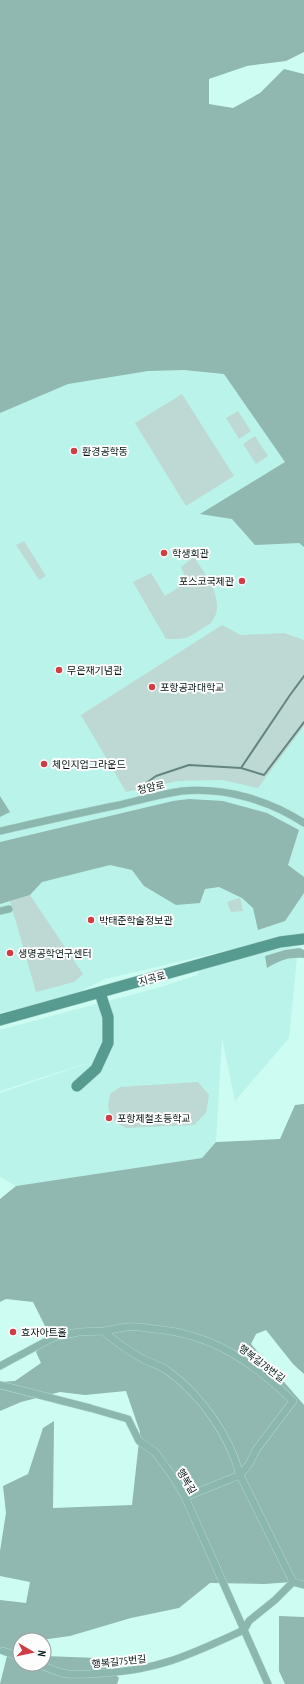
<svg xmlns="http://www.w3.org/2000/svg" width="304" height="1684" font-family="'PT Sans Narrow','Noto Sans KR',sans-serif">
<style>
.built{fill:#baf3e9}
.green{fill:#bed9d4}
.forest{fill:#90b7b0}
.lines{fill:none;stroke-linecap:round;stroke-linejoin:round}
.stream{stroke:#64857f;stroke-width:2}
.street-casing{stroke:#add8cf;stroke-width:8}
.secondary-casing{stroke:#add8cf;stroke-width:12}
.street{stroke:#8cb7af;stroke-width:7}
.secondary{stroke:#579a90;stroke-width:11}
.poi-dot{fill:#ce3e44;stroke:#fdfdfd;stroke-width:1.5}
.labels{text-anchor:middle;stroke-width:4;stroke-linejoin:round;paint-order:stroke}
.poi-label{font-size:10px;fill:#061815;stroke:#fdfdfd;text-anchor:start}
.street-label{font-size:10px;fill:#061815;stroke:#fdfdfd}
</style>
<rect width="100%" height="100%" fill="#cdfcf3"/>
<path class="built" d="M 189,302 L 304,435 L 304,934 L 279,936 L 233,949 L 105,979 L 75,994 L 0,1013 L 0,363 Z
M 285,947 L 298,947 L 289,1038 L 235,1101 L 222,1038 L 216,1142 L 202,1158 L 16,1186 L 0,1177 L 0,1093 L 113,1055 L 0,1091 L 0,1030 L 81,1008 L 161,987 L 197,975 L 200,970 L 244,956 Z"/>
<path class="green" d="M 182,394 L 234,476 L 186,506 L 135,423 Z
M 238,411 L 251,431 L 239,439 L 226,418 Z
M 255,436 L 268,456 L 256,464 L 243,444 Z
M 24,541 L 46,576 L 39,580 L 16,545 Z
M 194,557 C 205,574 228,602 211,623 C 208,625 203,628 200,630 C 185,640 184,639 166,639 L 133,582 L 151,573 L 165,596 L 187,582 L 181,567 Z
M 222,625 L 241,635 L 284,633 L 304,640 L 304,726 L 258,788 L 222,780 L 178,781 L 126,792 L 81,715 Z
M 30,895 L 83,974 L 74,982 L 36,992 L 10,901 Z
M 240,898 L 243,911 L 231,912 L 227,902 Z
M 198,1082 L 209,1095 L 206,1113 L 194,1125 L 126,1128 L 111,1119 L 108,1106 L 110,1094 L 120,1087 Z"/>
<path class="forest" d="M 0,0 L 304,0 L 304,52 L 286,61 L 247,66 L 209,79 L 209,104 L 233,108 L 260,93 L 284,69 L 304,74 L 304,547 L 299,543 L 255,545 L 232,519 L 200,514 L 285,462 L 224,374 L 184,370 L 148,371 L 68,384 L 0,413 Z
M 0,796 L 10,812 L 0,817 Z
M 189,799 L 223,801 L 267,813 L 299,830 L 288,865 L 304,877 L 304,893 L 285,921 L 258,930 L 253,908 L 242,898 L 219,887 L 205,889 L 200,903 L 176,905 L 144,886 L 132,870 L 110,865 L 42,882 L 30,895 L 0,904 L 0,842 L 173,801 Z
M 300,948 L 304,950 L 304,958 C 289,957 280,960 267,968 L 265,956 L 285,950 Z
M 304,1104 L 304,1374 L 293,1364 L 266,1330 L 256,1334 L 251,1344 L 304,1405 L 304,1587 L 293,1582 L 264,1584 L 210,1583 L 179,1608 L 131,1618 L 70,1636 L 41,1640 L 20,1640 L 20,1643 L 16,1644 L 14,1657 L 20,1657 L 20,1664 L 44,1664 L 44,1656 L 98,1658 L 119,1678 L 117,1684 L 0,1684 L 7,1656 L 0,1653 L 0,1600 L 26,1603 L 30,1582 L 0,1576 L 0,1551 L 6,1513 L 3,1486 L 28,1474 L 43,1428 L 54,1421 L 53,1508 L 132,1505 L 140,1432 L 126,1391 L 85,1395 L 60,1392 L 21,1402 L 0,1411 L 0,1382 L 15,1381 L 41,1363 L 36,1352 L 49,1334 L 33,1302 L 6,1299 L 0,1302 L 0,1199 L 16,1186 L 202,1158 L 216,1142 L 280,1139 L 295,1105 Z
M 279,1616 L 304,1617 L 304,1684 L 285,1684 L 279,1671 Z"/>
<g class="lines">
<path class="stream" d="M 241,768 L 290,695 L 304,676
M 142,786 L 156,776 L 189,765 L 241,768 L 264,775 L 304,722"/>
<g class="street-casing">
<path id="street" d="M 0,831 C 40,822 79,813 119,805 C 140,800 161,794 182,791 C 224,787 269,800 304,823
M 0,911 L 9,909
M 103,1331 C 111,1330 119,1328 127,1327 C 136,1326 146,1328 155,1329 C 212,1334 253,1362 293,1401 L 256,1450 L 249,1464 L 240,1475 L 185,1497
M 0,1366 L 54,1337 L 79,1332 L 103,1331 C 116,1342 128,1351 143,1359 C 151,1363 161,1366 168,1371 C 202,1396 229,1435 240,1475 L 293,1582
M 0,1385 L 90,1408 L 128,1419 L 139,1441 L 155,1452 L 174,1478 L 185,1497 L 268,1684
M 293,1582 L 304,1585
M 3,1651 L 20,1657
M 38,1664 C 47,1667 58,1673 67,1674 C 79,1675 92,1674 104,1673 C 160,1670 194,1653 244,1630 L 249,1621 L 275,1600 L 293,1582"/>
</g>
<g class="secondary-casing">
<path id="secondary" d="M 0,1020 L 280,942 L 304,939
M 77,1086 L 96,1069 L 108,1043 L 108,1017 L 100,993"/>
</g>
<use href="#street" class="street"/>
<use href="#secondary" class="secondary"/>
</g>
<g class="poi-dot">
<circle cx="74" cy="451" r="4"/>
<circle cx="164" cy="553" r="4"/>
<circle cx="242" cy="581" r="4"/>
<circle cx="59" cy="670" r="4"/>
<circle cx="152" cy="687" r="4"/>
<circle cx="44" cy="764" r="4"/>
<circle cx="91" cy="920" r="4"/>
<circle cx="10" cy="953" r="4"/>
<circle cx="109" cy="1118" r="4"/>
<circle cx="13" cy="1332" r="4"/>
</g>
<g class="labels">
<g class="poi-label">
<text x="82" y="455">환경공학동</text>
<text x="172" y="557">학생회관</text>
<text x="234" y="585" text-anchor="end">포스코국제관</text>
<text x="67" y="674">무은재기념관</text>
<text x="160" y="691">포항공과대학교</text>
<text x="52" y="768">체인지업그라운드</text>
<text x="99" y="924">박태준학술정보관</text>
<text x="18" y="957">생명공학연구센터</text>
<text x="117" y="1122">포항제철초등학교</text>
<text x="21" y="1336">효자아트홀</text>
</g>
<g class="street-label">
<text transform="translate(151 787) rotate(-12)" y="4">청암로</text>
<text transform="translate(152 978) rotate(-15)" y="4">지곡로</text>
<text transform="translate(262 1363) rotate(37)" y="4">행복길78번길</text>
<text transform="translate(187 1481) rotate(59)" y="4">행복길</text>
<text transform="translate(119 1661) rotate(-6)" y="4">행복길75번길</text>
</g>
</g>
<g transform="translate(32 1652) rotate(99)"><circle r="19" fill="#fdfdfd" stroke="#9aa1a0"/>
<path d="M0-3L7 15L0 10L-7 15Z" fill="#ce3e44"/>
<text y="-6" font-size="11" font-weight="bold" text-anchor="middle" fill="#061815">N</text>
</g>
</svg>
